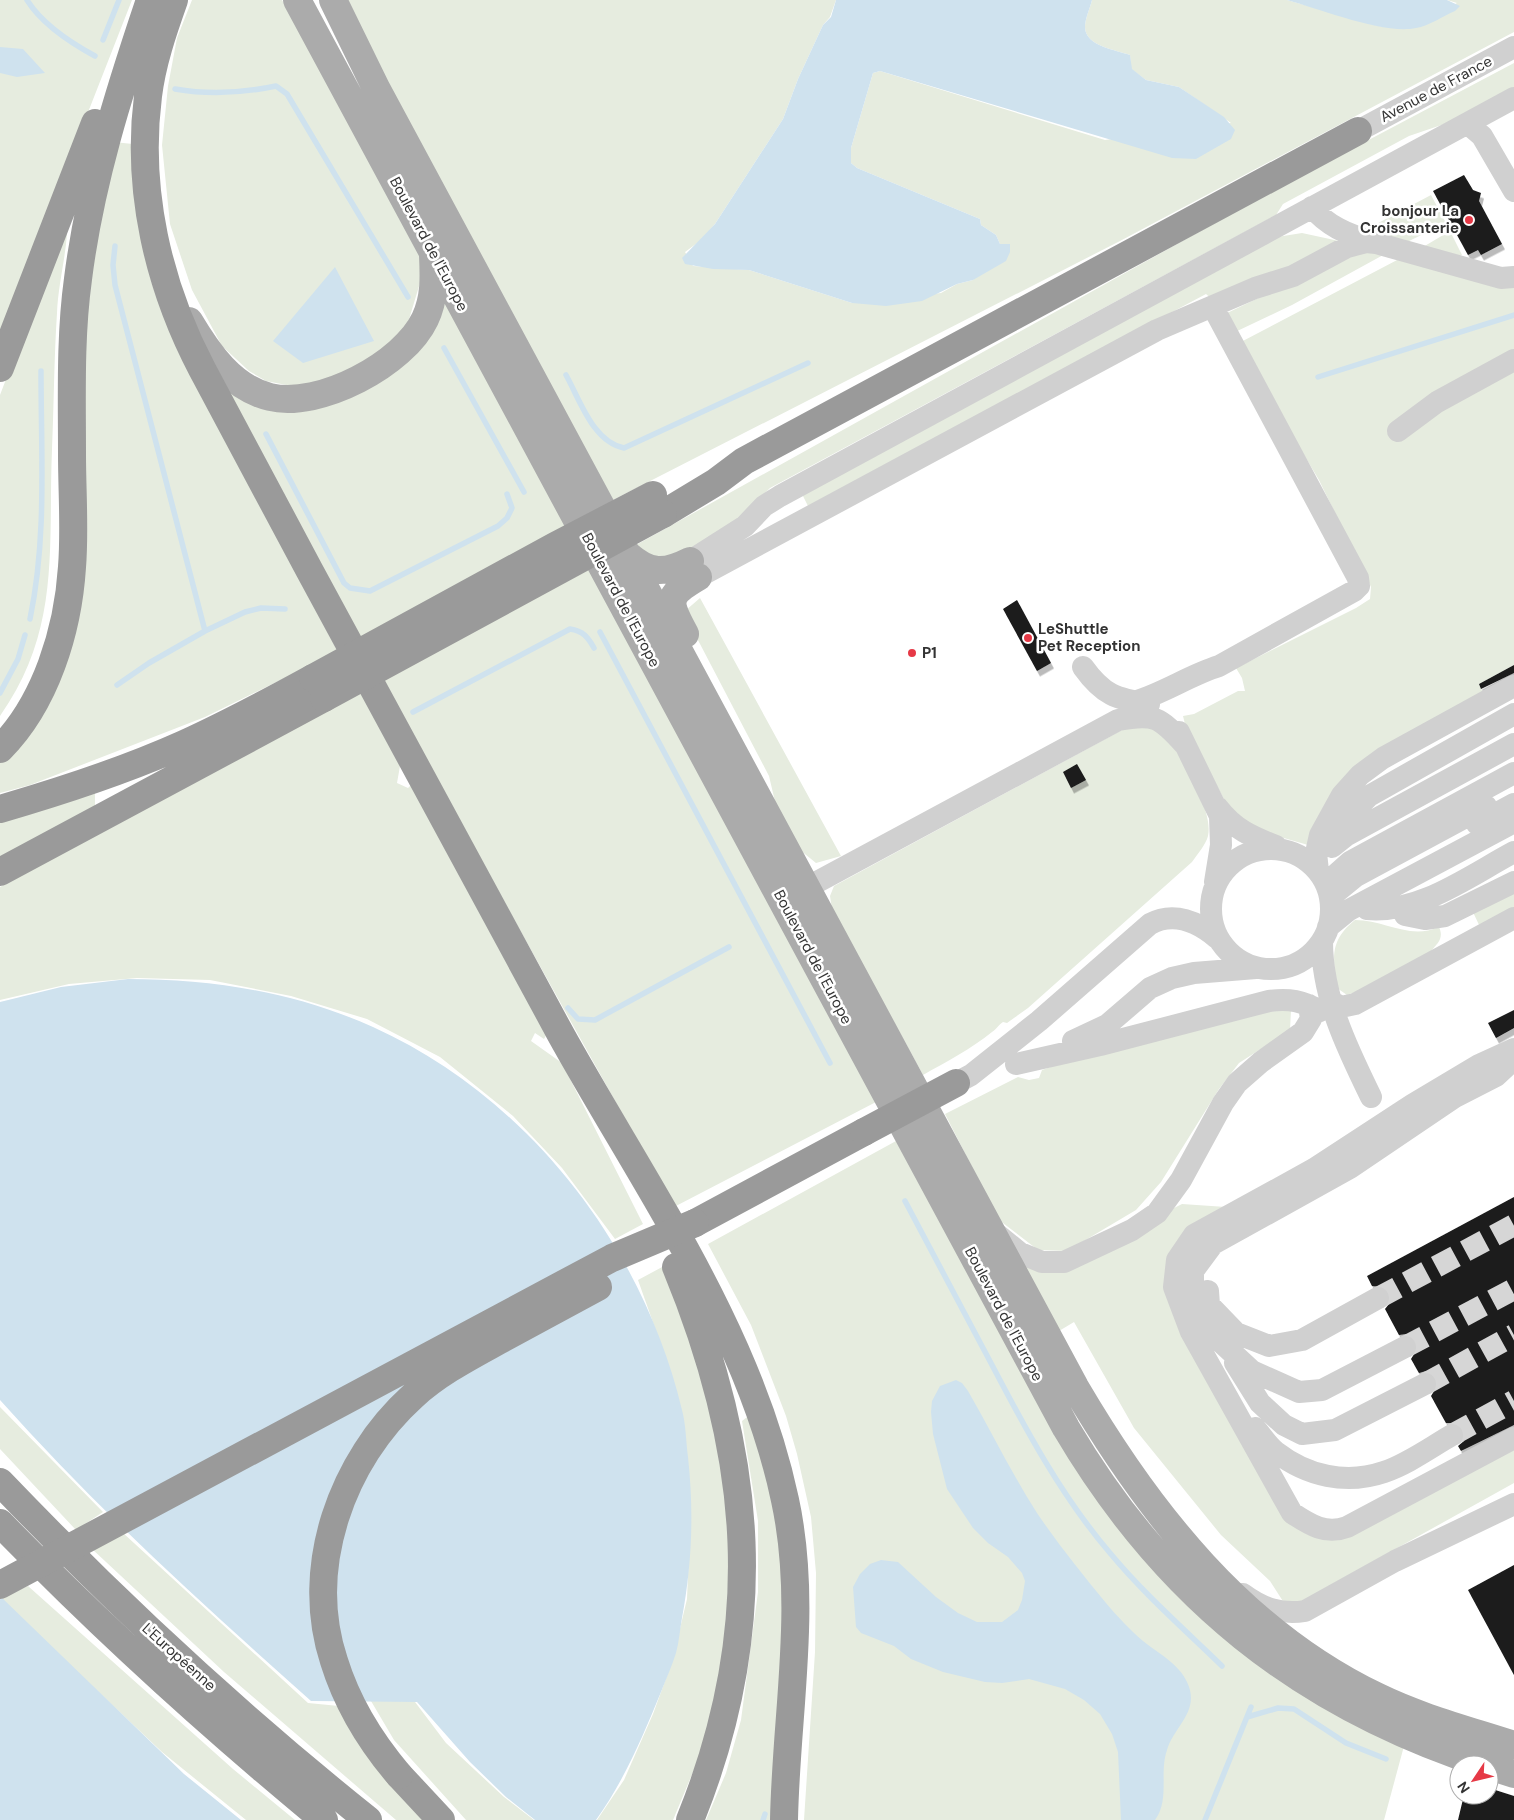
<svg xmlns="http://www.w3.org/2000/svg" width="1514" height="1820" font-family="'DM Sans',sans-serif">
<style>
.green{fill:#e6ecdf}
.water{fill:#cfe2ee}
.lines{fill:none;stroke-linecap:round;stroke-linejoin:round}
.stream{stroke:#cfe2ee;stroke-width:5.5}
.building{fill:#1a1a1a;filter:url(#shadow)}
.minor-tunnel{stroke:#d6d6d6;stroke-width:22;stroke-dasharray:22 11;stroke-linecap:butt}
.minor{stroke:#d0d0d0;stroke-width:22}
.major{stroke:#ababab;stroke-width:28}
.highway{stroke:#9a9a9a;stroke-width:28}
.highway-bridge{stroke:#9a9a9a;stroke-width:28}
.poi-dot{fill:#e63946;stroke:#fff;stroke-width:2}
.labels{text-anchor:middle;stroke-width:5;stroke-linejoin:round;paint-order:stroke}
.street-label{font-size:15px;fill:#333;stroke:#fff}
.poi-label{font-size:15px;font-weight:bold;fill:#333;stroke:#fff;text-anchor:start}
</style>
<defs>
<filter id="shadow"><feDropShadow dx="3" dy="5.5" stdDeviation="0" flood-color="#0004"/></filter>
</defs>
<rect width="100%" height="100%" fill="#fff"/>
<path class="green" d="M 0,0 L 132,0 L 0,337 Z
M 192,0 L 282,0 L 412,231 L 426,263 L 407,326 L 382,357 L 307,389 L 266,381 L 249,371 L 222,346 L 192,290 L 170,224 L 162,145 L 168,86 L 177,38 Z
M 348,0 L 836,0 L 830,17 L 823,25 L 798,79 L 783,119 L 715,224 L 700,241 L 685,252 L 693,266 L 749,270 L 852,303 L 941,293 L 957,284 L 973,280 L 1000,244 L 996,235 L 981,225 L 980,219 L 857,168 L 851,163 L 851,148 L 873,73 L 880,71 L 1105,140 L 1231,123 L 1179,87 L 1146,80 L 1131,69 L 1130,55 C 1116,50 1085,46 1085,27 C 1085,19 1090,8 1092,0 L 1287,0 L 1379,26 L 1409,29 L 1457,3 L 1447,0 L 1514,0 L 1514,32 L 1120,241 L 613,500 C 523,334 427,171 348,0 Z
M 1514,63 L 1514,89 L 1465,117 L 1409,136 L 1283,204 L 1276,215 L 770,488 L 741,517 L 676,558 L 659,560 L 636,545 L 1276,189 Z
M 113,142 L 133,144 L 140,228 L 152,284 L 170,332 L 338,652 L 205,717 L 30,785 L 0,793 L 0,763 L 22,739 L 44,706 L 83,330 Z
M 1431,195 L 1446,223 L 1407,242 L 1367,229 Z
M 1450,231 L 1462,255 L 1456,258 L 1423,247 Z
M 1302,233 L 1339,241 L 1279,276 L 1214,301 L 1206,294 L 808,506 L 802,494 L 1277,237 Z
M 67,234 C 65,260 58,287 57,313 C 54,358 54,404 52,449 C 48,549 61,629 0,716 L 0,395 L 61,235 Z
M 1359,250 L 1385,254 L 1292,305 L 1233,333 L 1223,315 Z
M 1399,259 L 1514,286 L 1514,665 L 1479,684 L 1484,695 L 1387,747 L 1308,845 L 1263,832 L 1229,809 L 1185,724 L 1183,716 L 1194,714 L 1238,691 L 1245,691 L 1242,678 L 1236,668 L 1356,608 L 1370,599 L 1371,587 L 1319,480 L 1249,363 L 1239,343 Z
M 442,294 L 569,528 L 361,639 L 223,383 L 265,407 L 296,412 L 338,399 Z
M 591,567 L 876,1102 L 674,1207 L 381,680 Z
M 700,598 L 841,856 L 816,863 L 800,850 L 777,810 L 769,776 L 688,621 L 685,611 Z
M 360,691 L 400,766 L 397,783 L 408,788 L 411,785 L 548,1032 L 544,1039 L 535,1033 L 531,1041 L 562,1063 L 643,1224 L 615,1239 L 562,1168 L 513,1116 L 440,1057 L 367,1019 L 291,996 L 210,980 L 137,978 L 69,984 L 0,1000 L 0,887 Z
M 1135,723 L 1165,730 C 1178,755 1214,808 1208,836 C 1206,844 1197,855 1192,862 L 1028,1008 L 1007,1023 L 1003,1022 C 998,1025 997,1029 992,1032 C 971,1049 946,1062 923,1075 L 832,909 L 830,896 L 834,886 Z
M 95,791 L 95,807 L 0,857 L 0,822 Z
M 1514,886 L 1514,908 L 1480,927 L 1472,910 Z
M 1355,920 C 1385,920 1409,940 1439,927 C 1444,938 1438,943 1431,951 L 1362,990 L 1347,995 L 1337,988 C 1333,958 1329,941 1355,920 Z
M 1291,1010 L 1290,1030 L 1239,1063 L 1219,1089 L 1161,1182 L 1136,1210 L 1067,1251 L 1038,1250 L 999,1220 L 945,1114 L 1018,1077 L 1029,1080 L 1039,1078 L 1042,1070 L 1065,1062 L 1252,1013 Z
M 896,1141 L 1071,1454 L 1118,1524 L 1404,1746 L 1384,1820 L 804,1820 L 815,1652 L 816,1573 L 811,1517 L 797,1454 L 786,1416 L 751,1325 L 708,1244 Z
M 1182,1204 L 1226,1207 L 1165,1274 L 1317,1535 L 1514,1444 L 1514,1483 L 1318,1592 L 1309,1599 L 1286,1606 L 1270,1581 L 1221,1535 L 1134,1428 L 1074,1322 L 1059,1331 L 1020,1260 L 1047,1272 Z
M 664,1266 L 712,1407 L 726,1493 L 733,1564 L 726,1652 L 708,1736 L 673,1820 L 597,1820 L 624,1780 L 653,1714 L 672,1662 L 687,1599 L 690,1526 L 667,1362 L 638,1280 Z
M 0,1407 L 103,1512 L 76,1530 L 0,1449 Z
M 751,1414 L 778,1511 L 786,1584 L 773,1820 L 706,1820 L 726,1773 L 741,1720 L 758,1592 L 758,1521 L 742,1421 Z
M 122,1532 L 308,1703 L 339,1706 L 390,1782 L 423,1820 L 396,1820 L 224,1672 L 91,1548 Z
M 28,1586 L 233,1769 L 295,1820 L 246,1820 L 162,1752 L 0,1599 L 0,1597 Z
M 412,1698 L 446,1743 L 504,1797 L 534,1820 L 466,1820 L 394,1740 L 371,1701 Z"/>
<path class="water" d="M 836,0 L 1092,0 C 1090,8 1085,19 1085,27 C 1085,46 1116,50 1130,55 L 1132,69 L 1146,80 L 1179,87 L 1224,117 L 1235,130 L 1231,139 L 1196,159 L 1172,158 L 880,71 L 873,73 L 851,148 L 851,163 L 857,168 L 980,219 L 981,225 L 996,235 L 1000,244 L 1010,244 L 1010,252 L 1006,261 L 973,280 L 957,284 L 922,301 L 886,306 L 852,303 L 749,270 L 713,269 L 685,264 L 682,258 L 715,224 L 783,119 L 798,79 L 823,25 L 831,17 Z
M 1287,0 L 1447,0 L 1460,6 L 1455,11 C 1443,16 1429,26 1416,28 C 1385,35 1320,9 1287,0 Z
M 0,47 L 23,49 L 45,73 L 17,77 L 0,73 Z
M 335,267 L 374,341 L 303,363 L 273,341 Z
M 128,979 C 213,979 295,992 373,1027 C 528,1097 643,1246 682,1410 C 686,1425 686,1442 688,1457 C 694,1512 692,1564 682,1618 C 680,1629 679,1642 676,1653 C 672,1666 666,1679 661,1692 C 643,1736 624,1781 596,1820 L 535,1820 L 506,1797 L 470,1762 L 417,1702 L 311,1701 C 203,1605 96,1508 0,1400 L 0,1002 L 61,987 Z
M 956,1380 L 962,1383 L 968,1391 C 991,1431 1012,1474 1037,1513 C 1058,1544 1082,1574 1106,1603 C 1117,1616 1130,1630 1143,1641 C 1158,1653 1179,1664 1187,1682 C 1201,1711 1174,1726 1167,1750 C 1159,1773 1170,1800 1155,1820 L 1121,1820 L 1118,1752 L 1112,1734 L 1100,1714 L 1084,1700 L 1065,1689 L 1029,1679 L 1002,1683 L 985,1682 L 943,1672 L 911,1659 L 894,1646 L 861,1633 L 856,1627 L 853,1587 L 860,1574 L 870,1564 L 881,1560 L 898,1562 L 936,1597 L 958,1613 L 977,1622 L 1002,1622 L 1018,1610 L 1022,1600 L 1025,1581 L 1022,1573 L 1008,1557 L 988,1543 L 973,1528 L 947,1489 L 933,1434 L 931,1412 L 932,1401 L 940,1386 Z
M 0,1596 L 184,1774 L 241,1820 L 0,1820 Z"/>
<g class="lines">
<path class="stream" d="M 27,0 C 42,24 71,43 95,56
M 103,40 L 119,0
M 175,89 C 209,95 243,93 276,86 L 287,94 L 408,297
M 115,246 L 113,265 L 115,285 L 205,631 L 149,663 L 117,685
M 444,348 L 524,492
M 566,375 C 580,400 593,442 624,448 L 808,363
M 1318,377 L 1514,315
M 266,434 L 344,583 L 350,588 L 370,591 L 498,526 L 507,518 L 512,508 L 507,494
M 30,619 C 47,538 41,454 41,371
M 205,631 L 245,612 L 261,608 L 285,609
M 600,632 L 830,1063
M 0,693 L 18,659 L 25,635
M 413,712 L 570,629 C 583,631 588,637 594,648
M 568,1008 L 578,1019 L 595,1020 L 729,947
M 905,1201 C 934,1256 963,1310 992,1365 C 1026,1430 1062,1497 1110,1553 C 1144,1594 1184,1629 1222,1666
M 1247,1717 L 1278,1708 L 1294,1709 L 1346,1743 L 1386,1759
M 763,1820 L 765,1814
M 1205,1820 L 1251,1707"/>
</g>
<path class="building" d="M 1464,175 L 1473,190 L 1481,193 L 1479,201 L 1502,244 L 1481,255 L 1478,250 L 1468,255 L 1433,191 Z
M 1017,600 L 1051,663 L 1037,671 L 1003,609 Z
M 1514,665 L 1514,673 L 1481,689 L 1479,684 Z
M 1077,764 L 1086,780 L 1071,788 L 1063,772 Z
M 1514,1010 L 1514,1028 L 1496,1038 L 1488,1023 Z
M 1514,1197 L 1514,1425 L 1461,1451 L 1458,1446 L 1464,1441 L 1463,1429 L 1458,1423 L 1446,1423 L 1431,1396 L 1438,1385 L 1436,1378 L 1426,1371 L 1419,1373 L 1411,1359 L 1418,1348 L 1416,1341 L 1406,1334 L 1399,1335 L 1385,1309 L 1389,1304 L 1390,1292 L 1384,1287 L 1372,1286 L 1367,1276 Z
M 1514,1565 L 1514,1675 L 1468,1590 Z
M 1489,1788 L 1514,1796 L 1514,1820 L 1458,1820 L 1464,1795 L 1489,1795 Z"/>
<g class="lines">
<path class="minor-tunnel" d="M 1378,1298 L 1514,1225
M 1405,1347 L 1514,1289
M 1425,1384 L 1514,1335
M 1452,1435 L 1514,1401"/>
<path class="minor" d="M 1468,124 L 1482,136 L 1514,191
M 1358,131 L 1514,47
M 1312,207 C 1327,226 1347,234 1370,241
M 1398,431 L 1437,402 L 1514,360
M 690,561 L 745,526 L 764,506 L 780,496 L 1514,98
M 698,577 L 1157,330 L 1255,288 L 1293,276 L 1347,247 L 1366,242 L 1376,243 L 1501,278 L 1514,277
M 1083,667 C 1103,695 1116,699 1149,704
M 1134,702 C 1164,693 1190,675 1219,666 L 1354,591 L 1359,586 L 1358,578 L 1213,307
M 1179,732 L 1220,816 L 1221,845 L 1215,882
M 1218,808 C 1234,829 1252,837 1276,846
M 1477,824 L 1514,804
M 1330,840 L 1340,825 L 1369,796 L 1514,714
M 1332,847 L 1347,835 L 1514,744
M1211 909a60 60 0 1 1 120 0a60 60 0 1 1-120 0Z
M 1318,871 L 1316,853 L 1320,835 L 1342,795 L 1360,775 L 1383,758 L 1514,686
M 806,888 L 1118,720 C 1154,713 1160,717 1184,744
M 1328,890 L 1332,878 L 1350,862 L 1514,773
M 1334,894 L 1356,876 L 1486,806
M 1367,909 C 1419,914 1469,876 1514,852
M 1405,915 L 1425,919 L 1445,916 L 1514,882
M 1328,927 L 1349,910 L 1514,822
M 1322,941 C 1322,997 1347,1048 1371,1097
M 1330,1001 L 1341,1007 L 1355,1004 L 1514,918
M 1073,1041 L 1107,1025 L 1150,988 L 1172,978 L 1194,973 L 1256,968
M 1514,1049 L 1479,1065 L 1412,1105 L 1314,1169 L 1194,1235 L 1177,1260 L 1174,1287 L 1191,1332 L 1292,1513 C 1310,1525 1326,1535 1347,1527 L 1514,1438
M 1016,1064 L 1100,1045 L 1269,1001 C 1289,998 1303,1001 1320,1011
M 956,1083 L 971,1075 L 1039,1021 L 1150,924 C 1174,911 1198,922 1217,938
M 993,1231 L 1020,1253 L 1042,1262 L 1064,1262 L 1132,1230 L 1157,1213 L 1181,1180 L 1223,1103 L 1237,1083 L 1261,1062 L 1303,1032 L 1311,1019 L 1309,1005
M 1208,1291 L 1209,1305 L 1236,1333 L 1269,1346 L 1302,1340 L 1378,1298
M 1405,1347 L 1322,1390 L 1299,1392 L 1252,1371 L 1211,1333 L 1193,1299 L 1193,1271 L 1213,1244 L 1350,1168 L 1455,1097 L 1496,1076 L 1514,1059
M 1235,1363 L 1260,1403 L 1284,1425 L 1302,1434 L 1335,1430 L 1425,1384
M 1255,1428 C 1262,1436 1268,1446 1276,1452 C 1307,1476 1346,1485 1384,1472 C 1408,1464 1431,1447 1452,1435
M 1243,1594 C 1262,1608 1281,1615 1305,1611 L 1395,1561 L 1514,1504"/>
<path class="major" d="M 297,0 L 1066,1428 C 1165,1596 1300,1705 1486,1765
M 333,0 L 376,88 L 1075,1387 C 1149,1513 1242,1632 1378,1697 C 1421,1718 1468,1730 1514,1745
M 189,321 C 208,353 232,388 270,397 C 319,409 404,364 425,319 C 435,298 434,277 433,255
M 628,555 C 650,574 664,574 690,561
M 685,634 C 667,601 666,596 698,577
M 1489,1766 L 1514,1774"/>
<path class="highway" d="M 174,0 C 163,31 152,63 148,96 C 136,190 158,285 202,369 C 320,591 439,812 560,1033 C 643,1183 749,1329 785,1500 C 808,1606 786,1713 784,1820
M 0,368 L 95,123
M 663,514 L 716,482 L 744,461 L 1358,131
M 0,749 C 46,703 68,630 72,567 C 75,530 72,492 72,454 C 72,396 70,337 78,279 C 90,183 119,92 150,0
M 0,809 C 62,791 124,771 184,744 C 228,724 271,701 313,678
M 0,872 L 324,698
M 695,1223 L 864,1132
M 676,1267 C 754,1456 768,1628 690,1820
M 0,1482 C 115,1602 238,1716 368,1820
M 0,1523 C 102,1628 211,1727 324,1820
M 399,1775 L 441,1820"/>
<path class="highway-bridge" d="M 313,678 L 555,546 L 653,495
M 324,698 L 663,514
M 864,1132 L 956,1083
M 0,1585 L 612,1258 L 695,1223
M 399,1775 C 370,1741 347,1703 334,1661 C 303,1567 342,1460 413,1396 C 438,1373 469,1357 498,1341 C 531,1323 565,1305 598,1287"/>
</g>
<g class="poi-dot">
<circle cx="1469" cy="220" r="5"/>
<circle cx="1028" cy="638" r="5"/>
<circle cx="912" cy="653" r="5"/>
</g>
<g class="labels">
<g class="street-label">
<text transform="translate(1436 89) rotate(-28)" y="5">Avenue de France</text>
<text transform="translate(429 244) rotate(62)" y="5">Boulevard de l'Europe</text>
<text transform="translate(621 600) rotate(62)" y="5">Boulevard de l'Europe</text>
<text transform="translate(813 957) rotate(62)" y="5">Boulevard de l'Europe</text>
<text transform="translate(1004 1314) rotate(62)" y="5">Boulevard de l'Europe</text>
<text transform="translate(179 1657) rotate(42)" y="5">L'Européenne</text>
</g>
<g class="poi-label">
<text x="1459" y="216" text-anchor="end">bonjour La<tspan x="1459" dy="17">Croissanterie</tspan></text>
<text x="1038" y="634">LeShuttle<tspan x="1038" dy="17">Pet Reception</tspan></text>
<text x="922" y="658">P1</text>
</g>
</g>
<g transform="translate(1474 1780) rotate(235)"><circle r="24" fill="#ffffff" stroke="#adadad"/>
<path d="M0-4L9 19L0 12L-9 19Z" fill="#e63946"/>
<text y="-8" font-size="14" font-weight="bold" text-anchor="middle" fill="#333333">N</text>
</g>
</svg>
